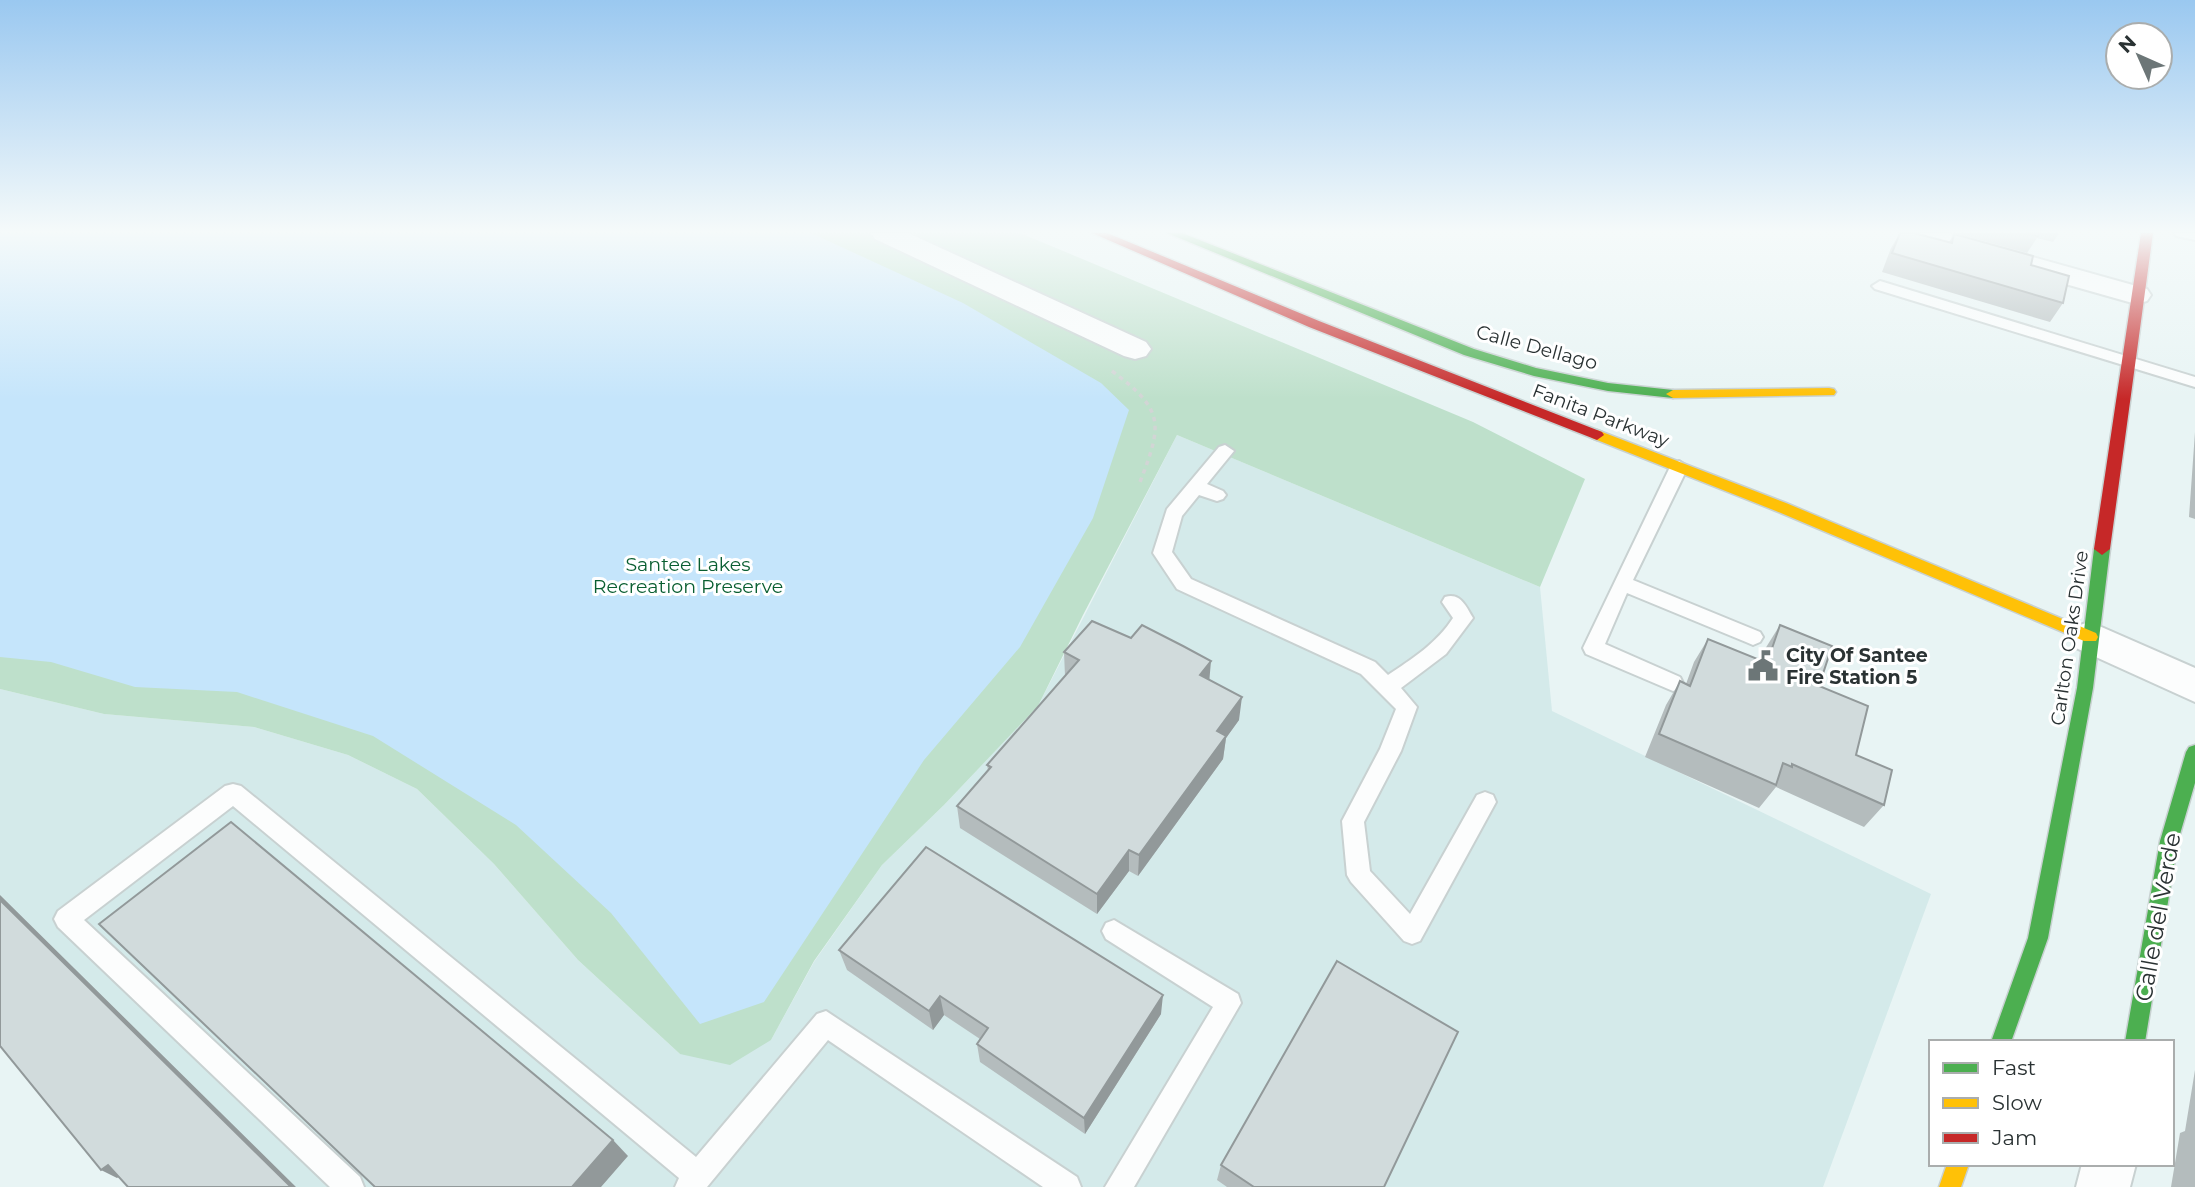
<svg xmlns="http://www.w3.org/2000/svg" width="2195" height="1187" font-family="Montserrat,sans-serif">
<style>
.built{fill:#d4eaea}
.green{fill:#bee0cb}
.water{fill:#c5e5fb}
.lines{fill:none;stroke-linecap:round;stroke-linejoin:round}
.lane-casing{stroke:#c8d1d1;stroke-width:4}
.street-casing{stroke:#c8d1d1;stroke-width:4}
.fast-casing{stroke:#c8d1d1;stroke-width:3}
.slow-casing{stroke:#c8d1d1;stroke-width:3}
.jam-casing{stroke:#c8d1d1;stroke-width:3}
.path{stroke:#d2d5d5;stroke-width:3.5;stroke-dasharray:4.5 4.5;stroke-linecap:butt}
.lane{fill:#fcfdfd;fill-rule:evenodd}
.street{fill:#fcfdfd;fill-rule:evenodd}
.fast{fill:#4caf50;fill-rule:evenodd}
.slow{fill:#ffc107;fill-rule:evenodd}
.jam{fill:#c62828;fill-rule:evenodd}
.wall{fill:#b4bcbd}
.shaded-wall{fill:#92999a}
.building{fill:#d1dbdc;stroke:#92999a;stroke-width:2}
.labels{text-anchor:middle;stroke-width:6;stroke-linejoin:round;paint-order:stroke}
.street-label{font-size:19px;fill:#2a3233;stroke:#fff}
.park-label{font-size:19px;fill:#095e31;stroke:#fff}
.poi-label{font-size:19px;font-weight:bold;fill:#2a3233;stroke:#fff;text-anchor:start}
.near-street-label{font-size:23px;fill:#2a3233;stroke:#fff}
</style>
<rect width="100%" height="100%" fill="#e8f4f4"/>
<path class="built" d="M 1177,435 L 1540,587 L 1552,711 L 1931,894 L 1823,1187 L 137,1187 L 0,1020 L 0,689 L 104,714 L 254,727 L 348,755 L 417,789 L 494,864 L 578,960 L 680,1054 L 771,1040 L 814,962 L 882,865 L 944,805 L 1038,706 Z"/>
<path class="green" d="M 0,233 L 1020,233 L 1473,422 L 1585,479 L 1540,587 L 1177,435 L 1083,615 L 1038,706 L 944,805 L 882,865 L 814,961 L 771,1040 L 730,1065 L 680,1054 L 578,960 L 494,864 L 417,789 L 348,755 L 254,727 L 104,714 L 0,689 Z"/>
<path class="water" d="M 0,233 L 811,233 L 963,303 L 1101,383 L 1129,410 L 1093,518 L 1020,647 L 924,760 L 764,1002 L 700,1024 L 611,913 L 516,825 L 373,736 L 237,692 L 135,687 L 51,662 L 0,657 Z"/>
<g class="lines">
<g class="lane-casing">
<path id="lane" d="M 2174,233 L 2195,233 L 2195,240 L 2176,236 Z
M 1880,281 L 2195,377 L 2195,387 L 1875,289 L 1872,286 Z
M 1225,445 L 1234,451 L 1207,484 L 1223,491 L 1226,495 L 1223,499 L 1217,501 L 1199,495 L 1182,516 L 1172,552 L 1191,579 L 1375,662 L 1388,675 C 1412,659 1437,643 1453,618 L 1442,602 L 1445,597 C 1460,592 1466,606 1473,618 L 1446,654 L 1401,688 L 1417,707 L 1401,751 L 1364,822 L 1370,871 L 1410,914 L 1477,795 L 1485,792 L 1493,795 L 1496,802 L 1420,941 L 1412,944 L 1404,941 L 1351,882 L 1347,875 L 1342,821 L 1380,749 L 1396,709 L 1361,674 L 1177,589 L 1153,553 L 1167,509 L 1219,447 Z
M 1679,461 L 1688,467 L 1633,580 L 1760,632 L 1763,637 L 1760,642 L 1753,645 L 1746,642 L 1627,593 L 1605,644 L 1680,677 L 1683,683 L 1680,689 L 1673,691 L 1586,654 L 1583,648 L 1670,467 Z
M 233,784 L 241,786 L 696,1157 L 817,1014 L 826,1011 L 1077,1177 L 1081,1187 L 1043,1187 L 828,1040 L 707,1187 L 675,1187 L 679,1178 L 233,806 L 84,920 L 360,1177 L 364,1187 L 330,1187 L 58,927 L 54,919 L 58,911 L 225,786 Z
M 1114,920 L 1238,994 L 1241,1003 L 1134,1187 L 1105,1187 L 1213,1007 L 1106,939 L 1102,931 L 1106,923 Z"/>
</g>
<g class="street-casing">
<path id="street" d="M 871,233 L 908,233 L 1146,342 L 1151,349 L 1146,356 L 1135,359 L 1124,356 L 875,239 Z
M 1902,233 L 1947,233 L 2147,289 L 2151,295 L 2147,301 L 2136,304 L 1906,239 Z
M 2090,622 L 2195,668 L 2195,702 L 2076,648 L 2070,637 L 2076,626 Z
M 2082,1164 L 2136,1164 L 2130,1187 L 2076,1187 Z"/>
</g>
<g class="fast-casing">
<path id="fast" d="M 1167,233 L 1182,233 L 1474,349 L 1536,368 L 1608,383 L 1673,390 L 1680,394 L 1673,398 L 1608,391 L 1534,376 L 1464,355 Z
M 2102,543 L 2110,549 L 2093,688 L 2048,938 L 2011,1042 L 1991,1042 L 2028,938 L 2077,688 L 2094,549 Z
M 2195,745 L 2195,783 L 2178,841 L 2145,1042 L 2125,1042 L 2160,841 L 2186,752 L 2189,747 Z"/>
</g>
<g class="slow-casing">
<path id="slow" d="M 1829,388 L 1834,389 L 1836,392 L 1834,395 L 1673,398 L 1666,394 L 1673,390 Z
M 1597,430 L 1786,503 L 2096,633 L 2098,637 L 2096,641 L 2084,641 L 1776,511 L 1592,438 L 1590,435 L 1592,432 Z
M 1947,1164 L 1969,1164 L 1961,1187 L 1939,1187 Z"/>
</g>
<g class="jam-casing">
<path id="jam" d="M 1092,233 L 1107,233 L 1319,321 L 1602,432 L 1604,435 L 1597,440 L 1592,438 L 1309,327 Z
M 2141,233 L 2153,233 L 2110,549 L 2102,555 L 2094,549 Z"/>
</g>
<path class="path" d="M 1112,371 C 1164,410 1163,423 1140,482"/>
<use href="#lane" class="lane"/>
<use href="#street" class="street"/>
<use href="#fast" class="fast"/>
<use href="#slow" class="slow"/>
<use href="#jam" class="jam"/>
</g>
<path class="wall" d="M 1900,233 L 1914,233 L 1949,242 L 1954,234 L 2031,265 L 2063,303 L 2050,322 L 1882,272 L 1891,248 Z
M 1955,233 L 2059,233 L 2053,242 L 2037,238 L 2027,253 Z
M 2195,432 L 2195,519 L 2189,517 Z
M 1780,625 L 1819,686 L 1856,755 L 1884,805 L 1864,827 L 1776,787 L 1759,808 L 1645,757 L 1666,705 L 1680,681 L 1686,684 L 1694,662 L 1708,639 L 1760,660 L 1765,649 Z
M 1064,652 L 1209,680 L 1239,720 L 1226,738 L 1223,759 L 1138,876 L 1129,871 L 1097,914 L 960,828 L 957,806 L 988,770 L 987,765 L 1065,676 Z
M 839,950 L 1161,1014 L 1085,1134 L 980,1062 L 977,1044 L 980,1039 L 944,1015 L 933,1030 L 847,970 Z
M 2195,1070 L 2195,1187 L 2171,1187 L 2180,1133 L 2185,1131 Z
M 1221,1165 L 1384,1187 L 1227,1187 L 1217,1180 Z"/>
<path class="shaded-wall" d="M 1211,661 L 1209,684 L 1200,675 Z
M 1242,697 L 1239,720 L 1226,738 L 1223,759 L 1138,876 L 1139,855 L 1217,731 Z
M 1129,850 L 1129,871 L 1097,914 L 1097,894 Z
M 0,895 L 296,1187 L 291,1187 L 0,900 Z
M 1163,995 L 1161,1014 L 1085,1134 L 1084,1118 Z
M 940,996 L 944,1015 L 933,1030 L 929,1011 Z
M 613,1140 L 628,1156 L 601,1187 L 572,1187 Z
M 108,1165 L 124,1173 L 117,1178 L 101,1170 Z"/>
<path class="building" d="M 1900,233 L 1914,233 L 1952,243 L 1954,234 L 2033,256 L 2031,265 L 2069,276 L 2063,303 L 1892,253 Z
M 2026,233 L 2039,233 L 2038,236 Z
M 1092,621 L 1131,638 L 1142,625 L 1183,646 L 1211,661 L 1200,675 L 1242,697 L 1217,731 L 1226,736 L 1139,855 L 1129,850 L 1097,894 L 957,806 L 991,767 L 987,765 L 1079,660 L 1064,652 Z
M 1780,625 L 1832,646 L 1819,686 L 1868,706 L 1856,755 L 1892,770 L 1884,805 L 1792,764 L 1792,767 L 1783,763 L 1776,785 L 1659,734 L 1680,681 L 1690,686 L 1708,639 L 1767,663 Z
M 231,822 L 613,1140 L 572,1187 L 375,1187 L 99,924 Z
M 926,847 L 1163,995 L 1084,1118 L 977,1044 L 988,1028 L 940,996 L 929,1011 L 839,950 Z
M 0,900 L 291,1187 L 128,1187 L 108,1165 L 101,1170 L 0,1046 Z
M 1337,961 L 1458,1032 L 1384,1187 L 1254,1187 L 1221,1165 Z"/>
<linearGradient id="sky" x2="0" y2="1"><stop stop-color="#9ac8f0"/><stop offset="0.58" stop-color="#f5fafa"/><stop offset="1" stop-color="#f5fafa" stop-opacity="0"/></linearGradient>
<rect width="2195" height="399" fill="url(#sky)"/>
<defs>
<g id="civic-bare" transform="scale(2.415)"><path d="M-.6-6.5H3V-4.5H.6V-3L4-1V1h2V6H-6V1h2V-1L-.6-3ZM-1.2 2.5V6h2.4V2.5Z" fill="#6c7677" stroke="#fff" stroke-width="2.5" paint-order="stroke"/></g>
</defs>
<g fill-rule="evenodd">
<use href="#civic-bare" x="1763" y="666"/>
</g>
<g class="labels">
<g class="street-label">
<text transform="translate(1537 347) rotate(15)" y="7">Calle Dellago</text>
<text transform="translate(1601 415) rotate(21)" y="7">Fanita Parkway</text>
<text transform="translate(2069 638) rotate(-82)" y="7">Carlton Oaks Drive</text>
</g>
<g class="park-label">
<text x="688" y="571">Santee Lakes<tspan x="688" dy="22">Recreation Preserve</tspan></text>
</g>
<g class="poi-label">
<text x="1786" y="662">City Of Santee<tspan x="1786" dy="22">Fire Station 5</tspan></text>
</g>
<g class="near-street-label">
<text transform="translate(2158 917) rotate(-80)" y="8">Calle del Verde</text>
</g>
</g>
<rect x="1929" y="1040" width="245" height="126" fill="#ffffff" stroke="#aaadad" stroke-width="2"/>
<rect x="1943" y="1063" width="35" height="10" fill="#4caf50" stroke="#aaadad" stroke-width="2"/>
<text x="1992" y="1075" font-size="21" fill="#2a3233">Fast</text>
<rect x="1943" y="1098" width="35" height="10" fill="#ffc107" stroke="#aaadad" stroke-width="2"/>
<text x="1992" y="1110" font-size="21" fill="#2a3233">Slow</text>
<rect x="1943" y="1133" width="35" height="10" fill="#c62828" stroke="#aaadad" stroke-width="2"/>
<text x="1992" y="1145" font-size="21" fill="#2a3233">Jam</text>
<g transform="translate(2139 56) rotate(315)"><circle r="33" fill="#ffffff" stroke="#aaadad" stroke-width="2"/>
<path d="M0-5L12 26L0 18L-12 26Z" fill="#6c7677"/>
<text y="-10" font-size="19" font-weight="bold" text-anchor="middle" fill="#2a3233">N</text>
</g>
</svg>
